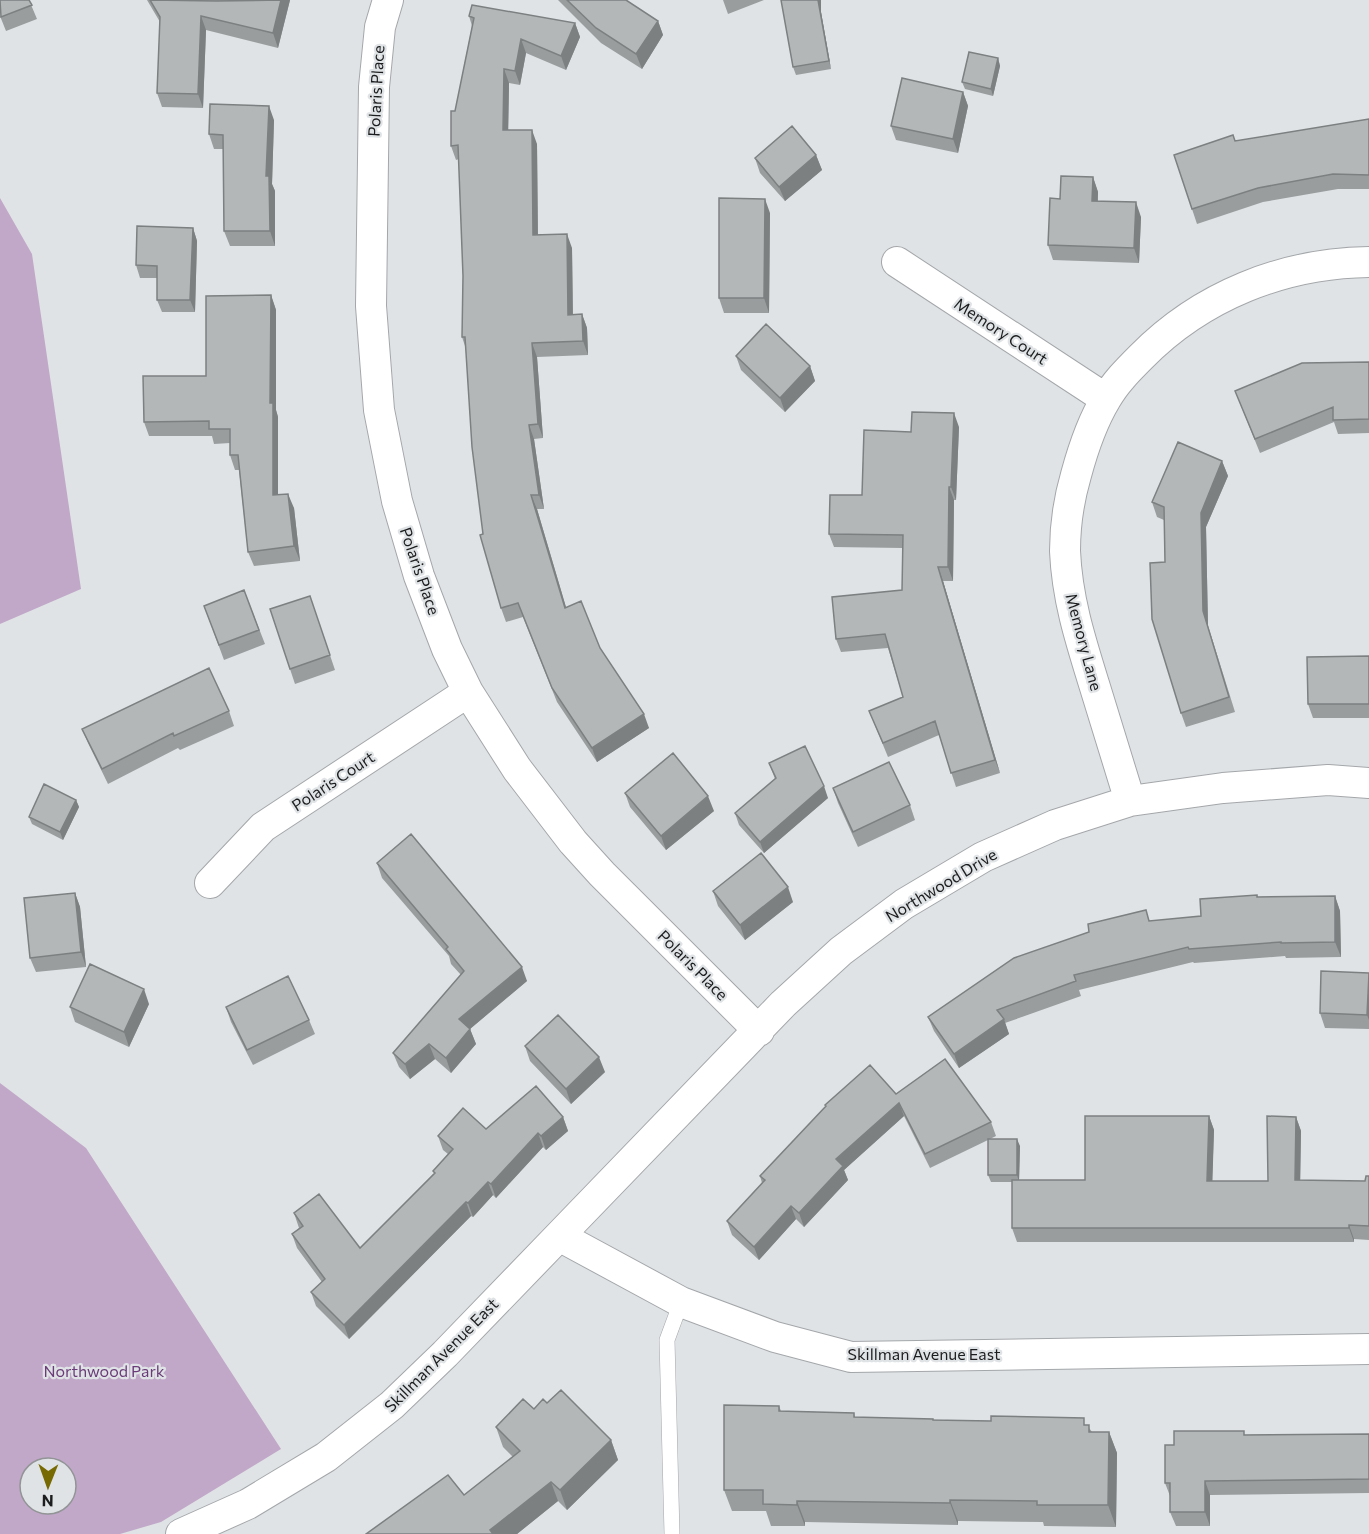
<svg xmlns="http://www.w3.org/2000/svg" width="1369" height="1534" font-family="Commissioner,sans-serif">
<style>
.green{fill:#c1a8c9;fill-rule:evenodd}
.lines{fill:none;stroke-linecap:round;stroke-linejoin:round}
.service-casing{stroke:#a4a7aa;stroke-width:16}
.minor-casing{stroke:#a4a7aa;stroke-width:32}
.service{stroke:#fff;stroke-width:15}
.minor{stroke:#fff;stroke-width:30}
.wall{fill:#9a9d9e}
.shaded-wall{fill:#7d8081}
.building{fill:#b3b7b8;stroke:#7d8081;stroke-width:1.5}
.labels{text-anchor:middle;stroke-width:4.5;stroke-linejoin:round;paint-order:stroke}
.street-label{font-size:16px;fill:#1c1d1e;stroke:#e0e3e6}
.park-label{font-size:16px;fill:#6a3b78;stroke:#e0e3e6}
</style>
<rect width="100%" height="100%" fill="#e0e3e6"/>
<path class="green" d="M 0,198 L 32,254 L 81,589 L 0,624 Z
M 0,1083 L 86,1148 L 281,1449 L 161,1522 L 120,1534 L 0,1534 ZM 30,1468 L 66,1468 L 66,1504 L 30,1504 Z"/>
<g class="lines">
<g class="service-casing">
<path id="service" d="M 672,1534 L 667,1340 L 681,1302"/>
</g>
<g class="minor-casing">
<path id="minor" d="M 388,0 L 380,27 L 374,87 L 371,306 L 379,410 L 397,501 L 419,576 L 447,649 L 468,692 L 517,769 L 573,842 L 602,874 L 759,1031
M 897,262 L 1106,399
M 1130,801 C 1118,762 1106,723 1094,684 C 1080,639 1067,598 1065,551 C 1065,526 1069,499 1076,475 C 1083,449 1092,422 1106,399 C 1115,383 1128,370 1141,357 C 1201,296 1283,263 1369,262
M 210,883 L 263,827 L 468,692
M 559,1236 L 783,1004 L 841,951 L 904,904 L 983,857 L 1055,825 L 1130,801 L 1223,788 L 1328,780 L 1369,783
M 181,1534 L 248,1504 L 326,1457 L 392,1405 L 445,1354 L 559,1236 L 681,1302 L 775,1337 L 851,1357 L 1369,1349"/>
</g>
<use href="#service" class="service"/>
<use href="#minor" class="minor"/>
</g>
<path class="wall" d="M 29,0 L 37,19 L 6,31 L 0,16 Z
M 147,0 L 290,0 L 278,48 L 206,30 L 203,108 L 162,107 L 157,93 L 160,22 Z
M 558,0 L 626,0 L 658,21 L 663,35 L 642,69 L 601,43 Z
M 723,0 L 764,0 L 728,14 Z
M 781,0 L 821,0 L 821,12 L 831,69 L 796,75 L 793,67 Z
M 469,16 L 575,23 L 580,37 L 566,70 L 526,53 L 520,85 L 509,83 L 508,130 L 537,144 L 538,235 L 572,248 L 573,314 L 582,314 L 587,328 L 588,355 L 537,357 L 543,438 L 534,439 L 544,509 L 537,509 L 566,607 L 600,648 L 649,728 L 597,762 L 557,702 L 523,617 L 506,622 L 501,608 L 483,534 L 466,349 L 462,337 L 463,276 L 459,159 L 456,160 L 451,146 L 455,111 L 472,26 Z
M 998,58 L 1000,66 L 993,96 L 965,89 L 962,82 Z
M 963,92 L 968,106 L 958,153 L 896,140 L 891,126 Z
M 1369,119 L 1369,189 L 1338,189 L 1263,202 L 1197,224 L 1192,209 L 1236,141 Z
M 274,120 L 272,184 L 275,191 L 275,246 L 230,246 L 224,231 L 223,149 L 214,149 L 209,134 Z
M 816,155 L 822,170 L 785,201 L 760,173 L 755,158 Z
M 1093,177 L 1098,192 L 1098,201 L 1141,217 L 1139,263 L 1053,260 L 1048,245 L 1060,199 Z
M 770,213 L 769,313 L 724,313 L 719,298 Z
M 193,228 L 197,241 L 195,312 L 162,312 L 157,300 L 157,278 L 140,278 L 136,265 Z
M 271,295 L 276,310 L 276,410 L 278,417 L 278,495 L 294,508 L 300,561 L 254,566 L 248,552 L 239,470 L 235,470 L 230,455 L 230,443 L 214,444 L 212,436 L 149,436 L 144,422 L 206,376 Z
M 736,356 L 810,366 L 815,381 L 785,412 L 741,370 Z
M 1369,362 L 1369,433 L 1338,434 L 1334,422 L 1260,453 L 1235,391 Z
M 959,427 L 956,500 L 954,500 L 953,581 L 943,581 L 1000,773 L 956,787 L 939,735 L 888,757 L 869,711 L 903,697 L 888,648 L 841,652 L 836,639 L 902,590 L 902,548 L 834,547 L 829,534 L 862,495 L 911,432 Z
M 1222,461 L 1228,476 L 1206,527 L 1208,626 L 1235,712 L 1186,727 L 1181,713 L 1165,562 L 1164,520 L 1157,517 L 1152,502 Z
M 244,590 L 265,644 L 224,660 L 204,606 Z
M 310,596 L 335,670 L 295,684 L 290,669 Z
M 1369,656 L 1369,718 L 1313,718 L 1308,704 Z
M 229,711 L 234,726 L 180,750 L 178,748 L 108,784 L 88,743 L 82,729 Z
M 769,763 L 828,798 L 764,853 L 739,825 L 735,813 L 775,779 Z
M 833,788 L 910,805 L 915,820 L 858,847 L 838,803 Z
M 625,793 L 714,811 L 666,850 L 630,807 Z
M 76,800 L 79,807 L 63,840 L 32,824 L 29,817 Z
M 377,863 L 527,981 L 470,1029 L 476,1044 L 451,1073 L 435,1059 L 410,1079 L 399,1067 L 393,1053 L 461,975 L 451,964 L 449,956 L 382,878 Z
M 713,891 L 793,902 L 745,940 L 718,906 Z
M 75,893 L 80,907 L 86,967 L 36,972 L 30,958 Z
M 1257,895 L 1258,897 L 1335,896 L 1340,911 L 1341,957 L 1286,958 L 1285,956 L 1194,963 L 1193,962 L 1079,990 L 1081,996 L 1005,1023 L 1009,1034 L 959,1068 L 934,1031 L 928,1017 L 1150,921 L 1201,916 Z
M 1369,973 L 1369,1029 L 1325,1028 L 1320,1013 Z
M 149,1004 L 129,1047 L 75,1022 L 70,1007 Z
M 226,1007 L 309,1020 L 315,1034 L 253,1065 L 231,1022 Z
M 525,1046 L 605,1072 L 571,1104 L 530,1061 Z
M 896,1094 L 991,1122 L 996,1136 L 990,1139 L 1020,1146 L 1019,1180 L 1085,1180 L 1209,1116 L 1214,1130 L 1212,1181 L 1268,1181 L 1296,1117 L 1301,1131 L 1300,1181 L 1365,1181 L 1369,1176 L 1369,1240 L 1354,1239 L 1354,1242 L 1017,1242 L 1012,1228 L 1012,1182 L 991,1182 L 988,1175 L 988,1140 L 930,1168 L 904,1116 L 844,1170 L 848,1180 L 804,1227 L 796,1219 L 759,1260 L 732,1235 L 727,1221 L 762,1183 L 760,1176 L 826,1107 L 825,1105 Z
M 563,1117 L 568,1131 L 546,1150 L 543,1147 L 496,1198 L 493,1195 L 473,1217 L 471,1216 L 349,1339 L 316,1306 L 311,1292 L 322,1282 L 297,1248 L 292,1234 L 299,1228 L 294,1213 L 360,1248 L 434,1173 L 433,1171 L 448,1154 L 443,1150 L 438,1136 Z
M 547,1403 L 611,1440 L 618,1460 L 567,1510 L 558,1501 L 517,1534 L 366,1534 L 464,1495 L 513,1457 L 503,1447 L 496,1427 Z
M 779,1406 L 781,1411 L 854,1413 L 855,1417 L 1087,1425 L 1092,1432 L 1109,1432 L 1117,1453 L 1116,1527 L 1044,1526 L 1043,1522 L 958,1521 L 958,1525 L 805,1522 L 805,1526 L 771,1526 L 766,1511 L 732,1511 L 724,1490 Z
M 1369,1434 L 1369,1493 L 1210,1495 L 1210,1526 L 1176,1526 L 1170,1512 L 1170,1496 L 1165,1483 L 1174,1445 L 1245,1435 Z"/>
<path class="shaded-wall" d="M 281,0 L 290,0 L 278,48 L 273,33 Z
M 818,0 L 821,0 L 821,12 L 831,69 L 829,61 Z
M 201,16 L 206,30 L 203,108 L 198,94 Z
M 658,21 L 663,35 L 642,69 L 636,54 Z
M 575,23 L 580,37 L 566,70 L 561,56 Z
M 521,39 L 526,53 L 520,85 L 515,71 Z
M 998,58 L 1000,66 L 993,96 L 991,89 Z
M 504,69 L 509,83 L 508,144 L 503,130 Z
M 963,92 L 968,106 L 958,153 L 953,139 Z
M 269,106 L 274,120 L 272,184 L 275,191 L 275,246 L 270,231 L 266,176 Z
M 532,130 L 537,144 L 538,249 L 533,235 Z
M 816,155 L 822,170 L 785,201 L 779,187 Z
M 1093,177 L 1098,192 L 1097,216 L 1092,201 Z
M 765,199 L 770,213 L 769,313 L 764,298 Z
M 1136,202 L 1141,217 L 1139,263 L 1134,248 Z
M 193,228 L 197,241 L 195,312 L 190,300 Z
M 567,234 L 572,248 L 573,329 L 568,315 Z
M 271,295 L 276,310 L 276,410 L 278,417 L 278,510 L 273,495 L 270,403 Z
M 582,314 L 587,328 L 588,355 L 583,341 Z
M 532,343 L 537,357 L 543,438 L 538,424 Z
M 810,366 L 815,381 L 785,412 L 780,398 Z
M 954,413 L 959,427 L 956,500 L 951,487 Z
M 529,425 L 534,439 L 544,509 L 539,495 Z
M 1222,461 L 1228,476 L 1206,527 L 1208,626 L 1235,712 L 1203,611 L 1201,513 Z
M 949,487 L 954,500 L 953,581 L 948,567 Z
M 288,494 L 294,508 L 300,561 L 294,546 Z
M 531,495 L 537,509 L 570,621 L 565,608 Z
M 938,567 L 943,581 L 1000,773 L 995,760 Z
M 644,714 L 649,728 L 597,762 L 592,748 Z
M 824,786 L 828,798 L 764,853 L 760,842 Z
M 708,796 L 714,811 L 666,850 L 661,836 Z
M 76,800 L 79,807 L 63,840 L 60,832 Z
M 788,887 L 793,902 L 745,940 L 740,925 Z
M 75,893 L 80,907 L 86,967 L 81,952 Z
M 1335,896 L 1340,911 L 1341,957 L 1335,942 Z
M 522,967 L 527,981 L 464,1034 L 459,1019 Z
M 1369,979 L 1369,1020 L 1367,1015 Z
M 144,989 L 149,1004 L 129,1047 L 124,1032 Z
M 1004,1019 L 1009,1034 L 959,1068 L 954,1054 Z
M 470,1029 L 476,1044 L 451,1073 L 446,1058 Z
M 429,1044 L 435,1059 L 410,1079 L 405,1064 Z
M 599,1057 L 605,1072 L 571,1104 L 566,1089 Z
M 899,1103 L 904,1116 L 844,1170 L 848,1180 L 804,1227 L 799,1213 L 836,1159 Z
M 1209,1116 L 1214,1130 L 1212,1195 L 1207,1181 Z
M 563,1117 L 568,1131 L 546,1150 L 541,1136 Z
M 1296,1117 L 1301,1131 L 1300,1194 L 1295,1180 Z
M 538,1133 L 543,1147 L 496,1198 L 491,1184 Z
M 1017,1139 L 1020,1146 L 1019,1182 L 1017,1175 Z
M 488,1182 L 493,1195 L 473,1217 L 468,1203 Z
M 466,1202 L 471,1216 L 349,1339 L 344,1325 Z
M 791,1206 L 796,1219 L 759,1260 L 754,1247 Z
M 1349,1225 L 1354,1239 L 1354,1242 L 1349,1228 Z
M 1109,1432 L 1117,1453 L 1116,1527 L 1108,1505 Z
M 611,1440 L 618,1460 L 567,1510 L 560,1490 Z
M 1205,1481 L 1210,1495 L 1210,1526 L 1205,1512 Z
M 551,1482 L 558,1501 L 517,1534 L 491,1534 L 490,1530 Z
M 950,1500 L 958,1521 L 958,1525 L 950,1503 Z
M 797,1501 L 805,1522 L 805,1526 L 797,1505 Z"/>
<path class="building" d="M 0,0 L 29,0 L 32,5 L 1,17 Z
M 150,0 L 216,1 L 281,0 L 273,33 L 201,16 L 198,94 L 157,93 L 160,17 Z
M 567,0 L 626,0 L 658,21 L 636,54 L 596,28 Z
M 781,0 L 818,0 L 829,61 L 793,67 Z
M 472,5 L 575,23 L 561,56 L 521,39 L 515,71 L 504,69 L 503,130 L 532,130 L 533,235 L 567,234 L 568,315 L 582,314 L 583,341 L 532,343 L 538,424 L 529,425 L 539,495 L 531,495 L 565,608 L 581,601 L 600,648 L 644,714 L 592,748 L 552,688 L 518,603 L 501,608 L 480,535 L 483,534 L 472,447 L 465,337 L 462,337 L 463,276 L 458,145 L 451,146 L 451,111 L 455,111 L 474,18 L 469,16 Z
M 969,52 L 998,58 L 991,89 L 962,82 Z
M 902,78 L 963,92 L 953,139 L 891,126 Z
M 210,104 L 269,106 L 266,176 L 269,176 L 270,231 L 224,231 L 223,135 L 209,134 Z
M 1369,119 L 1369,175 L 1333,174 L 1258,188 L 1192,209 L 1174,155 L 1233,135 L 1235,141 Z
M 792,126 L 816,155 L 779,187 L 755,158 Z
M 1061,176 L 1093,177 L 1092,201 L 1136,202 L 1134,248 L 1048,245 L 1050,198 L 1060,199 Z
M 719,198 L 765,199 L 764,298 L 719,298 Z
M 137,226 L 193,228 L 190,300 L 157,300 L 157,266 L 136,265 Z
M 271,295 L 270,403 L 273,403 L 273,495 L 288,494 L 294,546 L 248,552 L 238,455 L 230,455 L 230,429 L 209,429 L 209,421 L 144,422 L 143,376 L 206,376 L 206,296 Z
M 766,324 L 810,366 L 780,398 L 736,356 Z
M 1369,362 L 1369,419 L 1333,420 L 1333,407 L 1255,439 L 1235,391 L 1302,363 Z
M 912,412 L 954,413 L 951,487 L 949,487 L 948,567 L 938,567 L 995,760 L 951,773 L 935,721 L 883,743 L 869,711 L 903,697 L 885,634 L 836,639 L 832,597 L 902,590 L 903,535 L 829,534 L 830,495 L 862,495 L 864,430 L 911,432 Z
M 1178,442 L 1222,461 L 1201,513 L 1203,611 L 1229,697 L 1181,713 L 1152,619 L 1150,563 L 1165,562 L 1164,507 L 1152,502 Z
M 244,590 L 259,630 L 219,645 L 204,606 Z
M 310,596 L 330,655 L 290,669 L 270,609 Z
M 1369,656 L 1369,704 L 1308,704 L 1307,657 Z
M 209,668 L 229,711 L 174,736 L 173,733 L 102,769 L 82,729 Z
M 805,746 L 824,786 L 760,842 L 735,813 L 776,778 L 769,763 Z
M 673,753 L 708,796 L 661,836 L 625,793 Z
M 889,762 L 910,805 L 853,832 L 833,788 Z
M 44,784 L 76,800 L 60,832 L 29,817 Z
M 411,834 L 522,967 L 459,1019 L 470,1029 L 446,1058 L 429,1044 L 405,1064 L 393,1053 L 464,971 L 446,949 L 448,947 L 377,863 Z
M 761,853 L 788,887 L 740,925 L 713,891 Z
M 75,893 L 81,952 L 30,958 L 24,898 Z
M 1257,895 L 1257,897 L 1335,896 L 1335,942 L 1281,943 L 1281,942 L 1189,949 L 1188,947 L 1074,975 L 1076,981 L 997,1010 L 1004,1019 L 954,1054 L 928,1017 L 1014,958 L 1089,932 L 1088,924 L 1146,910 L 1149,921 L 1201,916 L 1200,899 Z
M 90,964 L 144,989 L 124,1032 L 70,1007 Z
M 1321,971 L 1369,973 L 1367,1015 L 1320,1013 Z
M 288,976 L 309,1020 L 247,1050 L 226,1007 Z
M 558,1015 L 599,1057 L 566,1089 L 525,1046 Z
M 945,1059 L 991,1122 L 925,1154 L 899,1103 L 836,1159 L 843,1166 L 799,1213 L 791,1206 L 754,1247 L 727,1221 L 765,1180 L 760,1176 L 826,1106 L 825,1105 L 870,1065 L 896,1094 Z
M 536,1086 L 563,1117 L 541,1136 L 538,1133 L 491,1184 L 488,1182 L 468,1203 L 466,1202 L 344,1325 L 311,1292 L 325,1279 L 292,1234 L 303,1226 L 294,1213 L 319,1194 L 360,1248 L 435,1173 L 433,1171 L 453,1149 L 438,1136 L 463,1108 L 486,1129 Z
M 1085,1116 L 1209,1116 L 1207,1181 L 1268,1181 L 1267,1116 L 1296,1117 L 1295,1180 L 1365,1181 L 1366,1176 L 1369,1176 L 1369,1226 L 1349,1225 L 1349,1228 L 1012,1228 L 1012,1180 L 1085,1180 Z
M 988,1139 L 1017,1139 L 1017,1175 L 988,1175 Z
M 561,1390 L 611,1440 L 560,1490 L 551,1482 L 490,1530 L 493,1534 L 366,1534 L 448,1475 L 464,1495 L 520,1451 L 496,1427 L 523,1399 L 534,1409 L 543,1399 L 547,1403 Z
M 724,1405 L 779,1406 L 779,1411 L 854,1413 L 854,1417 L 933,1419 L 933,1420 L 991,1421 L 991,1416 L 1084,1418 L 1084,1425 L 1089,1425 L 1089,1432 L 1109,1432 L 1108,1505 L 1037,1505 L 1037,1501 L 950,1500 L 950,1503 L 797,1501 L 797,1505 L 763,1504 L 763,1490 L 724,1490 Z
M 1174,1431 L 1244,1431 L 1244,1435 L 1369,1434 L 1369,1479 L 1205,1481 L 1205,1512 L 1170,1512 L 1170,1483 L 1165,1483 L 1165,1445 L 1174,1445 Z"/>
<g class="labels">
<g class="street-label">
<text transform="translate(376 91) rotate(-87)" y="6">Polaris Place</text>
<text transform="translate(1001 331) rotate(33)" y="6">Memory Court</text>
<text transform="translate(420 571) rotate(71)" y="6">Polaris Place</text>
<text transform="translate(1084 642) rotate(75)" y="6">Memory Lane</text>
<text transform="translate(333 781) rotate(-33)" y="6">Polaris Court</text>
<text transform="translate(941 885) rotate(-31)" y="6">Northwood Drive</text>
<text transform="translate(693 965) rotate(45)" y="6">Polaris Place</text>
<text x="924" y="1360">Skillman Avenue East</text>
<text transform="translate(441 1355) rotate(-45)" y="6">Skillman Avenue East</text>
</g>
<g class="park-label">
<text x="104" y="1377">Northwood Park</text>
</g>
</g>
<g transform="translate(48 1486) rotate(181)"><circle r="28" fill="#e0e3e6" stroke="#929496" stroke-width="1.5"/>
<path d="M0-4.5L10 22L0 15L-10 22Z" fill="#786a02"/>
<text y="-9" font-size="16" font-weight="bold" text-anchor="middle" fill="#1c1d1e">N</text>
</g>
</svg>
